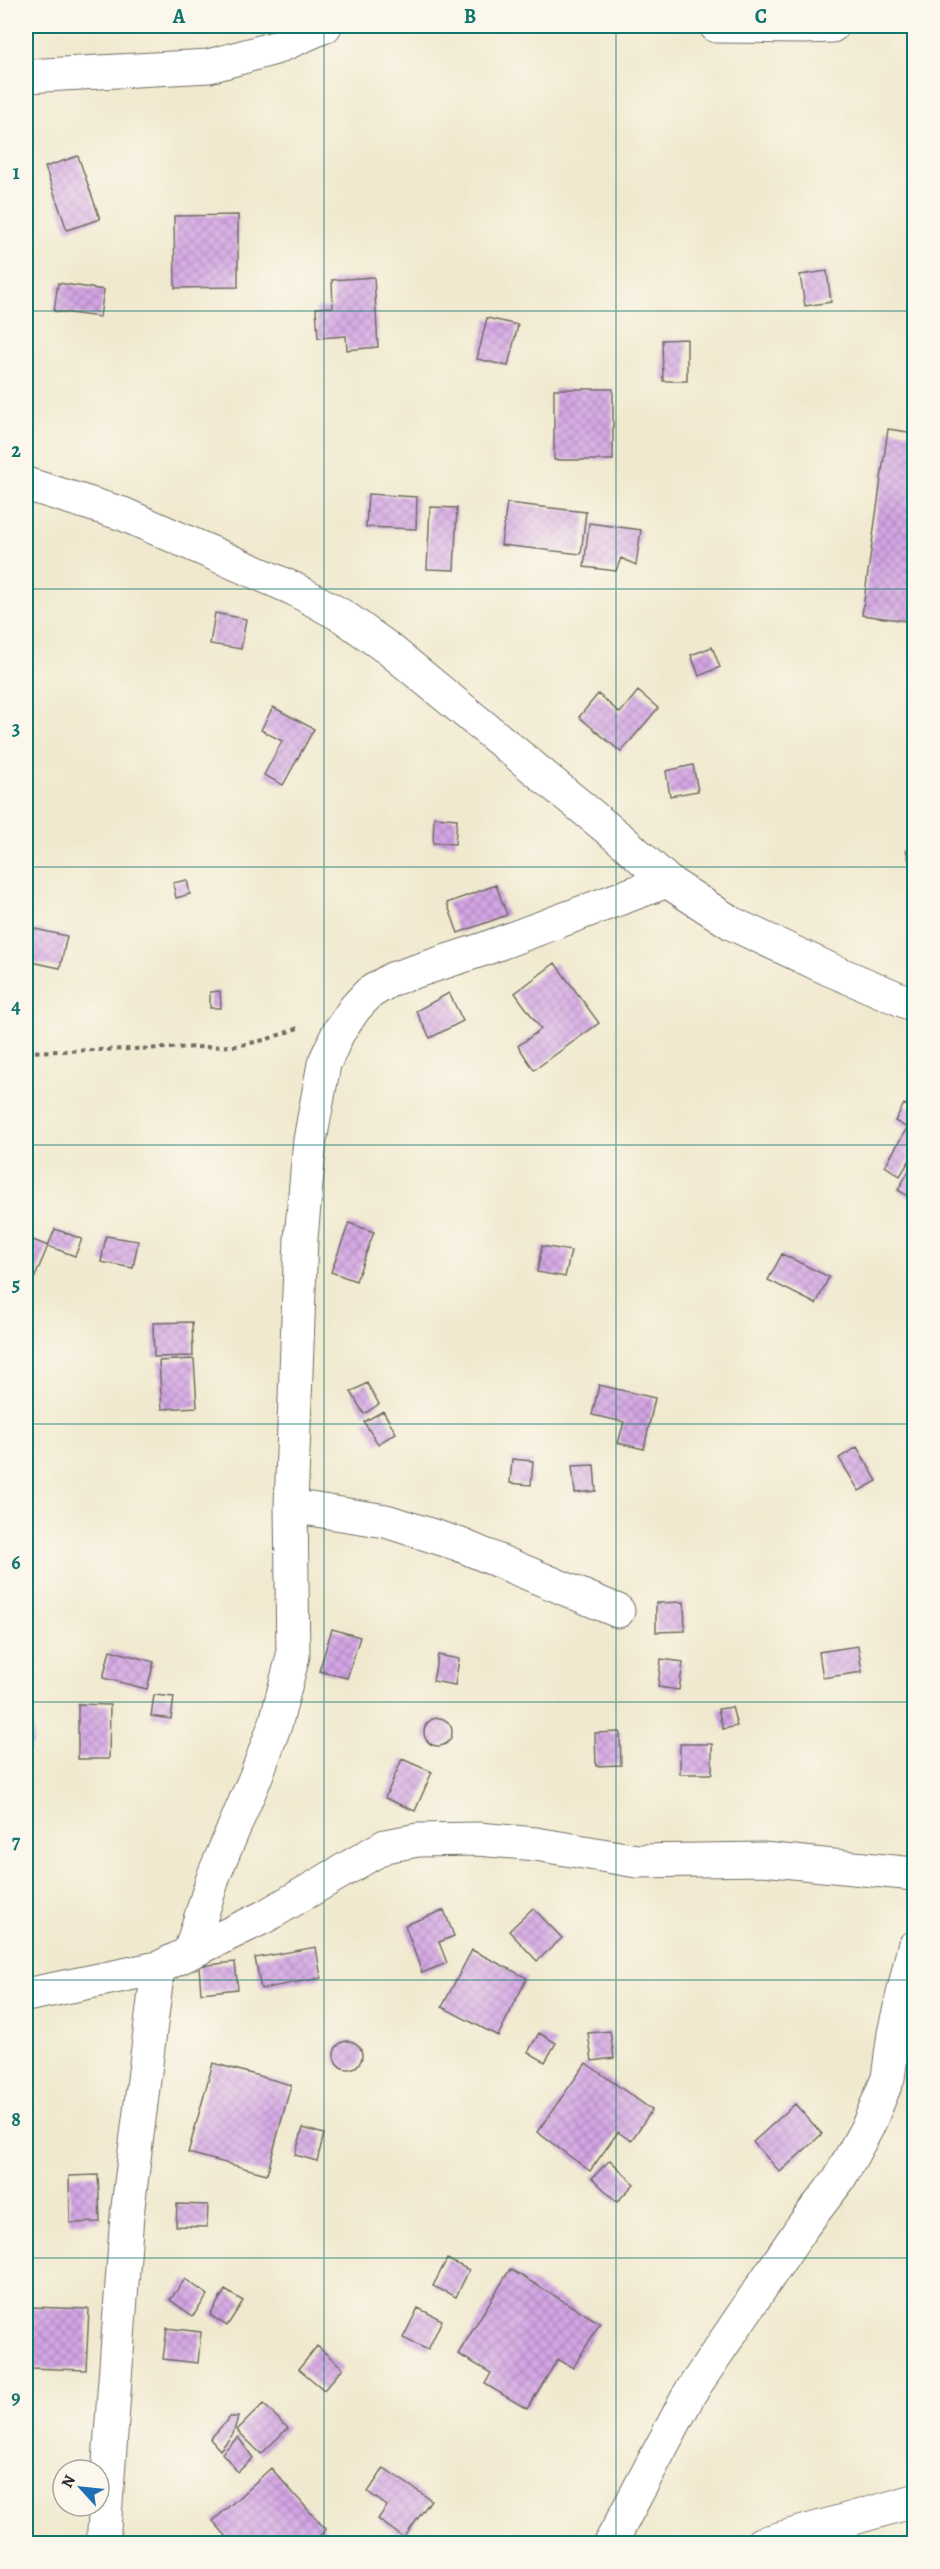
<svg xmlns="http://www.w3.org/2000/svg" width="940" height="2569" font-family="Alegreya,serif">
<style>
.building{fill:url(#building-cross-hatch)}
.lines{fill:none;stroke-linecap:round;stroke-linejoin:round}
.minor-casing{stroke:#706e64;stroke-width:35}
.tertiary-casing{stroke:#706e64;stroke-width:35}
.path{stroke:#706e64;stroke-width:4;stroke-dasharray:4.5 4.5;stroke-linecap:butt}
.minor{stroke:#fff;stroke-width:33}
.tertiary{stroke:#fff;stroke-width:33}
.grid{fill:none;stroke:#0f766e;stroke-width:1.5;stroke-opacity:0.55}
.neatline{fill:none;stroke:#0f766e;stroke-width:2}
.grid-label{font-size:20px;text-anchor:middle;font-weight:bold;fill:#0f766e}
</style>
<defs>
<pattern id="building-cross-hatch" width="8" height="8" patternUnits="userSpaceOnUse" patternTransform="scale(1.5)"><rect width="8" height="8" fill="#d4a5e5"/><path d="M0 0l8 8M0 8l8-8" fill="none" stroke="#ac87ba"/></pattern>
</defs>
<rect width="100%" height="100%" fill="#fbf7ec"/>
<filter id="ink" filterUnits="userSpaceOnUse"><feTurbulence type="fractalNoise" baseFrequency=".0167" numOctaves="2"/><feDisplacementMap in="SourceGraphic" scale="12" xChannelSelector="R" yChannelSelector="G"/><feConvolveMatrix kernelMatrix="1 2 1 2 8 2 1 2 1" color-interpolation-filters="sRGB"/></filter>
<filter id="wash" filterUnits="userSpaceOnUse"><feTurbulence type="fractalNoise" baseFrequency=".008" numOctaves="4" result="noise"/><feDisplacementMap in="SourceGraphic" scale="24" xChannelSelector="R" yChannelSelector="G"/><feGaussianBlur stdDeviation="1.35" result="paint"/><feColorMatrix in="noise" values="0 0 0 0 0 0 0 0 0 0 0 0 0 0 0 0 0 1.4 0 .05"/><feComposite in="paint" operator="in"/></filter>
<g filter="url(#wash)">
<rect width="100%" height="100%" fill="#f1e9cf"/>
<g id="blocks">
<path class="building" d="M 78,156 L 100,219 L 67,230 L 45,167 Z
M 238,215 L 238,287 L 175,288 L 174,216 Z
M 827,271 L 831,302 L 805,306 L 800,275 Z
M 374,277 L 378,347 L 347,350 L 346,336 L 318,338 L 316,308 L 333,307 L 332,280 Z
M 58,283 L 104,290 L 100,317 L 54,311 Z
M 487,318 L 518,325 L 508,366 L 477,359 Z
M 687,339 L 687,381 L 663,381 L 662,340 Z
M 554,389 L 613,389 L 613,460 L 554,460 Z
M 888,429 L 914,433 L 914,622 L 862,615 Z
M 368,494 L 417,497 L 416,529 L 366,527 Z
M 507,503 L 586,512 L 581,554 L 501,545 Z
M 430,507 L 457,508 L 454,570 L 427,569 Z
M 589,523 L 641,530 L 636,565 L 621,558 L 616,571 L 584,567 Z
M 215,613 L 246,619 L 241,649 L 210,644 Z
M 712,647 L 720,667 L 699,676 L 691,655 Z
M 638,691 L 658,708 L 621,752 L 579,717 L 598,694 L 620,713 Z
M 273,707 L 314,729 L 283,785 L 264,775 L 282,741 L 261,730 Z
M 693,765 L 698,791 L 670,796 L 666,771 Z
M 434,817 L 457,819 L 455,844 L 433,843 Z
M 914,848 L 914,877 L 906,850 Z
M 187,880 L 190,894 L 176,898 L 173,883 Z
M 496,885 L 507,915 L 458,933 L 447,903 Z
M 26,927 L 67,936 L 60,968 L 26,961 Z
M 555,963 L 599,1023 L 534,1070 L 518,1046 L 541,1029 L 515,993 Z
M 220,991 L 221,1008 L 210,1008 L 210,992 Z
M 449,993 L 463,1021 L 430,1038 L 416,1011 Z
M 904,1104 L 914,1109 L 914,1115 L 907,1128 L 895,1121 Z
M 907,1128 L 914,1130 L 914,1153 L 900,1176 L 885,1166 Z
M 914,1162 L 914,1200 L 898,1190 Z
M 349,1223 L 374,1232 L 356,1281 L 331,1272 Z
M 55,1229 L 82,1239 L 75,1256 L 48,1246 Z
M 106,1236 L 138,1241 L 133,1268 L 101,1262 Z
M 28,1238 L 48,1246 L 32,1284 L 26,1281 L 26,1242 Z
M 542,1246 L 571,1251 L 565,1277 L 537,1272 Z
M 782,1254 L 829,1277 L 816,1304 L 768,1280 Z
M 192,1322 L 193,1356 L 154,1357 L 153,1323 Z
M 194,1359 L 197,1407 L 162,1409 L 159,1361 Z
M 367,1383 L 379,1404 L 364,1414 L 351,1392 Z
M 599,1385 L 655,1398 L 644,1449 L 618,1443 L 624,1422 L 592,1415 Z
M 383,1411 L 396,1433 L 378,1444 L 364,1422 Z
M 857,1447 L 877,1481 L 859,1491 L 839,1458 Z
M 512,1459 L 533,1461 L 531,1485 L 510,1483 Z
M 594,1465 L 596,1491 L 575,1493 L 572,1466 Z
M 684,1602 L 685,1631 L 656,1632 L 656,1603 Z
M 332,1629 L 360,1637 L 347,1678 L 319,1671 Z
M 858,1646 L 862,1672 L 823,1678 L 819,1652 Z
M 110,1650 L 154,1662 L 147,1689 L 103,1678 Z
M 438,1655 L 459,1659 L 455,1685 L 433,1681 Z
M 661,1659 L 683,1662 L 679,1690 L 658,1687 Z
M 914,1693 L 914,1708 L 910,1695 Z
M 154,1695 L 174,1697 L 171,1719 L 151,1716 Z
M 26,1704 L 32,1704 L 33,1746 L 26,1746 Z
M 78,1704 L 110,1705 L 109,1759 L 78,1759 Z
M 732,1707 L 737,1726 L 723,1729 L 718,1709 Z
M424 1732a14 14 0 1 1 28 0a14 14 0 1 1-28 0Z
M 620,1732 L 621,1765 L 596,1766 L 595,1733 Z
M 680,1744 L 712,1744 L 712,1774 L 680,1774 Z
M 402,1759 L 432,1772 L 415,1811 L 385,1798 Z
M 533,1908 L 562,1938 L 537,1961 L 509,1931 Z
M 444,1910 L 454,1936 L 439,1942 L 447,1963 L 422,1973 L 405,1925 Z
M 316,1947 L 321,1978 L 261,1989 L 255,1958 Z
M 472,1950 L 527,1978 L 498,2036 L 442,2007 Z
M 235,1962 L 238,1989 L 201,1993 L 199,1966 Z
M 610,2031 L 614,2058 L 592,2061 L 588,2033 Z
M 539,2033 L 556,2043 L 545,2062 L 528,2052 Z
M334 2055a14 14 0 1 1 28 0a14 14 0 1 1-28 0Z
M 213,2063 L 291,2085 L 267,2174 L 188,2153 Z
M 586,2063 L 652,2110 L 631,2141 L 618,2132 L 590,2171 L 537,2132 Z
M 795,2104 L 822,2134 L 780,2172 L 753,2142 Z
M 303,2128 L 324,2134 L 317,2161 L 295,2155 Z
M 610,2160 L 634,2184 L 617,2202 L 592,2178 Z
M 98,2175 L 100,2222 L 70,2223 L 69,2176 Z
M 177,2204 L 208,2205 L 207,2227 L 176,2226 Z
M 447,2259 L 469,2270 L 456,2297 L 433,2286 Z
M 510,2269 L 600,2323 L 573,2368 L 558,2359 L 527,2409 L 485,2384 L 491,2373 L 458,2354 Z
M 185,2279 L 208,2295 L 193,2316 L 170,2300 Z
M 225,2290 L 243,2301 L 227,2326 L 210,2315 Z
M 31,2307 L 89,2309 L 86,2370 L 28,2368 Z
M 418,2308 L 442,2320 L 428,2350 L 403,2338 Z
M 167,2328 L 201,2332 L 198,2363 L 163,2359 Z
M 317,2346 L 343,2368 L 324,2390 L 299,2369 Z
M 263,2404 L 288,2428 L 261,2454 L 237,2430 Z
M 230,2417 L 238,2417 L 233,2434 L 220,2450 L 210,2439 Z
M 238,2437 L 253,2458 L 238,2472 L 222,2453 Z
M 271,2468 L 326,2530 L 311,2544 L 294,2544 L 289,2538 L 282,2544 L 233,2544 L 213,2521 Z
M 384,2468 L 431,2500 L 404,2538 L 378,2519 L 387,2506 L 368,2492 Z"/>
</g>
</g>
<g filter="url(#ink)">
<use href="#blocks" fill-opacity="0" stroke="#706e64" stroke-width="1.5"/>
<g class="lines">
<g class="minor-casing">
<path id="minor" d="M 26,76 L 209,66 L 275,48 L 325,26
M 26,484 L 123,514 L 294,589 L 344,617 L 390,650 L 624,842 L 667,881 L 733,924 L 831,970 L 914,1005
M 291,1506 L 386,1521 L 458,1544 L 618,1611
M 190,1952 L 214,1875 L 256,1776 L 276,1722 L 293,1656 L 291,1506 L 301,1238 L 310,1140 L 324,1064 L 338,1033 L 355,1008 L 369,993 L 392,979 L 484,949 L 667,881
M 26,1995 L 158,1968 L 264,1917 L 385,1846 L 418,1840 L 478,1839 L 536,1844 L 637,1861 L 763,1859 L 914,1874
M 103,2544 L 127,2215 L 158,1968
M 610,2544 L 690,2393 L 802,2227 L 839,2179 L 868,2126 L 888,2078 L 894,2033 L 914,1947
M 761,2544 L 914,2501"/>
</g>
<g class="tertiary-casing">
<path id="tertiary" d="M 716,26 L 805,27 L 832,26"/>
</g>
<path class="path" d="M 26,1052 L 237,1046 L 268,1039 L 301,1027"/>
<use href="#minor" class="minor"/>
<use href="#tertiary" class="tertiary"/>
</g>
</g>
<path class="grid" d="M 324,26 L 324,2544M 616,26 L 616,2544M 26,311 L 914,311M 26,589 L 914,589M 26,867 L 914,867M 26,1145 L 914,1145M 26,1424 L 914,1424M 26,1702 L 914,1702M 26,1980 L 914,1980M 26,2258 L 914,2258"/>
<rect width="940" height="2569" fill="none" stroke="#fbf7ec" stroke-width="66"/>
<g transform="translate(81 2488) rotate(297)"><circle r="28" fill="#fbf7ec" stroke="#a8a59f" stroke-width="1.5"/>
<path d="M0-4.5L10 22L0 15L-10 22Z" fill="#1f6fb2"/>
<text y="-9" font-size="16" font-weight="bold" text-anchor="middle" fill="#2b2b2b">N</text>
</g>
<rect x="33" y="33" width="874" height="2503" class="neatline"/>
<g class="grid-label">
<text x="179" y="23">A</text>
<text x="470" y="23">B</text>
<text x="761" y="23">C</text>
<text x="16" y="179">1</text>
<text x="16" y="457">2</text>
<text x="16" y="735">3</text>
<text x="16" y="1013">4</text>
<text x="16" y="1291">5</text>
<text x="16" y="1569">6</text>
<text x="16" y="1848">7</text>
<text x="16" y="2126">8</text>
<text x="16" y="2404">9</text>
</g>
</svg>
